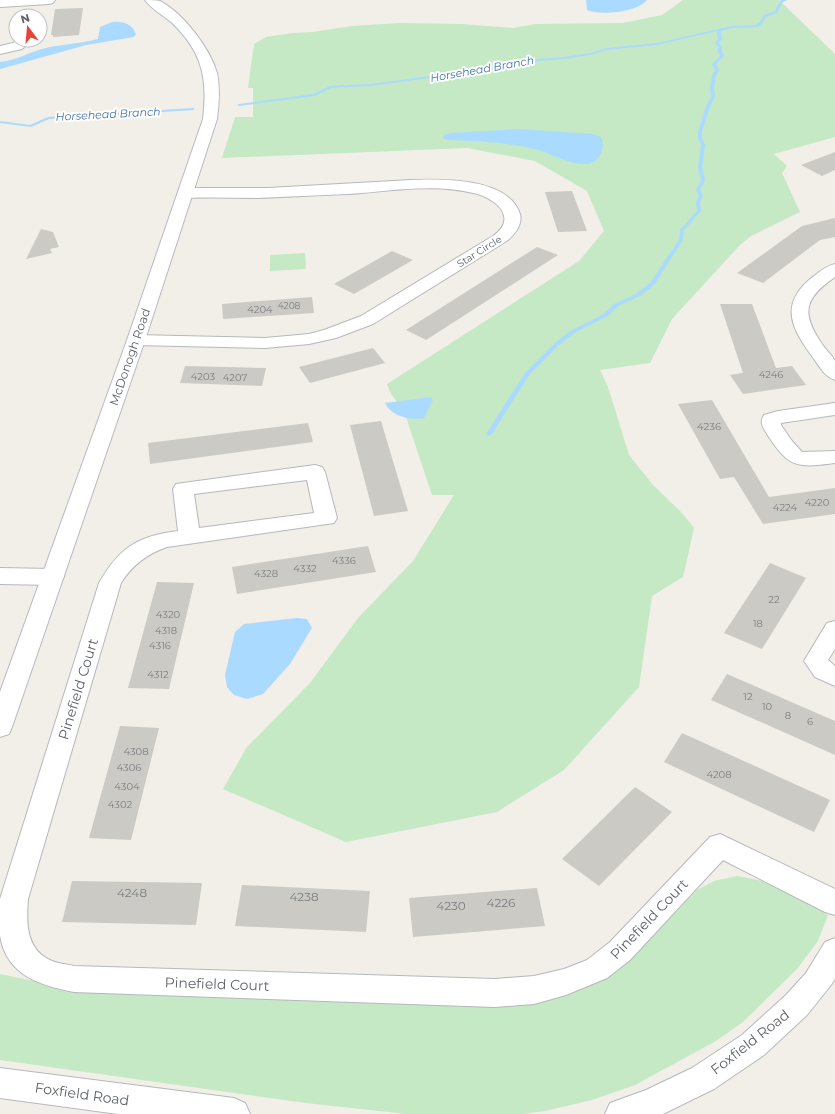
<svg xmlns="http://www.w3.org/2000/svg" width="835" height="1114" font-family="Montserrat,sans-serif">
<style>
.green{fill:#c5e8c5}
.water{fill:#aadaff}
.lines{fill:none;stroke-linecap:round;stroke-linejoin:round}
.stream{fill:#aadaff;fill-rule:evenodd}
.building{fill:#cccac5}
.street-casing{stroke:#b5b8bc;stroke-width:2}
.secondary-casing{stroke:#b6babf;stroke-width:2}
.street{fill:#fff;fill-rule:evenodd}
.secondary{fill:#fff;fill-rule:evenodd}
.labels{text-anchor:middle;stroke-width:4;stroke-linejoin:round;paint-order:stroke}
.far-number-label{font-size:9px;fill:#7a7d7f}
.far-street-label{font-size:10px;fill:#5f6368;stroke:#fff}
.number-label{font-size:10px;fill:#7a7d7f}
.far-water-label{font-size:11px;font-style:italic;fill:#4174aa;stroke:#fff}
.street-label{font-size:12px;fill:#5f6368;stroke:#fff}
.near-number-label{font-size:12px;fill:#7a7d7f}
.near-street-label{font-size:14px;fill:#5f6368;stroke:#fff}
</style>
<rect width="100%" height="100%" fill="#f1efe8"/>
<path class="green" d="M 683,0 L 779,0 L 835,54 L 835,137 L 774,154 L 787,166 L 782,173 L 800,212 L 751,236 L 740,245 L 672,319 L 650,363 L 600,370 L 608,387 L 629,455 L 653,485 L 683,514 L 694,528 L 683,577 L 652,596 L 639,687 L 564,770 L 497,812 L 346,842 L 223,789 L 247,747 L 310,683 L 358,618 L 413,561 L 454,495 L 432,495 L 404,411 L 391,394 L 387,384 L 579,261 L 604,231 L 587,191 L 535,161 L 467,148 L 222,158 L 235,117 L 253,117 L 253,88 L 248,88 L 254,44 L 266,37 L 293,33 L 313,32 L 352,26 L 400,23 L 461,24 L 513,28 L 535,24 L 623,23 L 662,15 Z
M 305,253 L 306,269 L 270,271 L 270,255 Z
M 737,876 L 768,882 L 828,915 L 818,941 L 797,969 L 743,1022 L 716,1041 L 635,1085 L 592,1100 L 545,1111 L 523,1114 L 406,1114 L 306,1103 L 0,1060 L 0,974 L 73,989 L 531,1004 L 569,995 L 602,980 L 629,961 L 697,890 L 714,881 Z"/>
<path class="water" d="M 586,0 L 647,0 C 638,12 600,16 587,10 Z
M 112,22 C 123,21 132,24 136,34 L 134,37 L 86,45 L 0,69 L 0,62 C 14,61 28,53 42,49 C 61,44 80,44 98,39 L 100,27 Z
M 518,129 L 593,134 L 601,137 C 606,147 599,164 586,164 C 570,165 554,155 539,150 C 510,142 478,141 448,140 L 443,138 L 444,135 L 451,133 Z
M 431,397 L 433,400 L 424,418 C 410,421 391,416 385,403 Z
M 297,618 L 307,619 L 312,628 L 290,664 L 263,694 L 247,699 L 234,695 L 227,687 L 225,675 L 235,632 L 244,624 Z"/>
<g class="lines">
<path class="stream" d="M 781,0 L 787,0 L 783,2 L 777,13 L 766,17 L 762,24 L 758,27 L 732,28 L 721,31 L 722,40 L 718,43 L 723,47 L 721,50 L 724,56 L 716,64 L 719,70 L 716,76 L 714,88 L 715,97 L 711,104 L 702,131 L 702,138 L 705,145 L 702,167 L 705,180 L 700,190 L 703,196 L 700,202 L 701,211 L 684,230 L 683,240 L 654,285 L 640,296 L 618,306 L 608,316 L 574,333 L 559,345 L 529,375 L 492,434 L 489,436 L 486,434 L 525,373 L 555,343 L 570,331 L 604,314 L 614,304 L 636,294 L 650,283 L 679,240 L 680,230 L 697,211 L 696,202 L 699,196 L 696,190 L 701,180 L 698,167 L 701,145 L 698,138 L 698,131 L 707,104 L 711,97 L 710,88 L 712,76 L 715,70 L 712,64 L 720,56 L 717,50 L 719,47 L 714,43 L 718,40 L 717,31 L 657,45 L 607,50 L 590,55 L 564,59 L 511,63 L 465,75 L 437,77 L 370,86 L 331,88 L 315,96 L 239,106 L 237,105 L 239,104 L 314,94 L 330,86 L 370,84 L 437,75 L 465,73 L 511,61 L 564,57 L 590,53 L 607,48 L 657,43 L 732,26 L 756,25 L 760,22 L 764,15 L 775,11 Z
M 193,108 L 194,108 L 194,110 L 49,119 L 31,127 L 0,123 L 0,121 L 30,125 L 48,117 Z"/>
</g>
<path class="building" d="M 83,8 L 79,35 L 53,37 L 53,35 L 51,35 L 55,9 Z
M 835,152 L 835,170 L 822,176 L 801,165 Z
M 572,191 L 587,231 L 558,232 L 545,192 Z
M 835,218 L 835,237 L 820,240 L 763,283 L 737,273 L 802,226 Z
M 41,229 L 53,232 L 59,247 L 50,249 L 52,253 L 26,259 Z
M 537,247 L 558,255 L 426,340 L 406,330 Z
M 392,251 L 413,260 L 354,294 L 334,284 Z
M 312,297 L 314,313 L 223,319 L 222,304 Z
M 720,304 L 752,304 L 776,368 L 792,366 L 806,385 L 743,394 L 730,375 L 743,373 Z
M 373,348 L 385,363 L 310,383 L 299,367 Z
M 185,366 L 266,368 L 262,386 L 180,383 Z
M 712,400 L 769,497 L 835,488 L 835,514 L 763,524 L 734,477 L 720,479 L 678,404 Z
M 381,421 L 408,511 L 374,516 L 350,425 Z
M 308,423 L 313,442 L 150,464 L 148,443 Z
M 368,546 L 376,572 L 237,594 L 232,567 Z
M 770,563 L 806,578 L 762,649 L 724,633 Z
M 157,582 L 194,583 L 169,689 L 128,688 Z
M 727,674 L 835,721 L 835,755 L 711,700 Z
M 120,726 L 159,728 L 131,840 L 89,838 Z
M 682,733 L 830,800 L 814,832 L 664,762 Z
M 635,787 L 672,812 L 599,886 L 562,859 Z
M 72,881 L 202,883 L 196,925 L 62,922 Z
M 242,885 L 370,891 L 366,932 L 235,926 Z
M 537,888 L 545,926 L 413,937 L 409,898 Z"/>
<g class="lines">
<g class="street-casing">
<path id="street" d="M 0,0 L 55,0 L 53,3 L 49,4 L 0,7 Z
M 17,40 L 31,40 L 22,49 L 0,54 L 0,46 L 13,43 Z
M 411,180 C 441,179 508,177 520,214 C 523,225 513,237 505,242 L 373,324 L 336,338 L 309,344 L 265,348 L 136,345 L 130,344 L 127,340 L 130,336 L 136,335 L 265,338 L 309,334 L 324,330 L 361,316 L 493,236 C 500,231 506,224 504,216 C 502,204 484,195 473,193 C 434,183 389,191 349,194 C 318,195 288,197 257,198 C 234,198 210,197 187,198 L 181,196 L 179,193 L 181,190 L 196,188 L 268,188 Z
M 835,264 L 835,277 C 805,298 800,312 822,344 C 825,349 832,355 835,361 C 835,366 835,374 835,380 C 825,377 820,367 814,359 C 794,332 778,307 809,280 C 817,274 825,266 835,264 Z
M 835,403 L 835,415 L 781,423 L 781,425 L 792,441 L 802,452 L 835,451 L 835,463 C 796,468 789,468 767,434 C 763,427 759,423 764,415 L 778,411 Z
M 315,465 L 322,467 L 325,472 L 337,518 L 334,523 L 167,547 C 147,554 132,565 121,583 L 28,899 C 26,924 26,950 52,961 C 59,964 67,964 74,966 L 495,979 L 534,976 L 564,969 L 587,960 L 610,942 L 710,837 L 720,834 L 835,889 L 835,915 L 825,912 L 723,860 L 630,960 L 607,978 L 566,995 L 534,1004 L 495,1007 L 74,992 C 40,985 7,976 0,936 C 0,925 0,911 0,899 L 99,583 C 119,548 137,536 178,531 L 173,489 L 176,484 ZM 307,480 L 314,513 L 199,528 L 194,494 Z
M 0,568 L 53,569 L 61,572 L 64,577 L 61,582 L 53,585 L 0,584 Z
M 835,621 L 835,649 L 828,660 L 835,666 L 835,686 L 815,677 L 804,661 L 827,623 Z
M 835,938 L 835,979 L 831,985 L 807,1015 L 764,1055 L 714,1089 L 663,1114 L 605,1114 L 610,1103 L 646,1090 L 692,1068 L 742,1035 L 786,995 L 806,973 L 825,942 Z
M 0,1068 L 234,1098 L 245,1103 L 250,1114 L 118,1114 L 0,1098 Z"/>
</g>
<g class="secondary-casing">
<path id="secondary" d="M 145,0 C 150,0 156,0 160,1 C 183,13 210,48 217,73 C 220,88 219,104 217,119 L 145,340 L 12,727 L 9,734 L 0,737 L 0,692 L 127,340 L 203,119 C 208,78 202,51 171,22 C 163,15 151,9 145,0 Z"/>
</g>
<use href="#street" class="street"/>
<use href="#secondary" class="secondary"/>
</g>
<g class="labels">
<g class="far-number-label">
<text x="289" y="309">4208</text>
</g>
<g class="far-street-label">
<text transform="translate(479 251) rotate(-32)" y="4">Star Circle</text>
</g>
<g class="number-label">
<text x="260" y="313">4204</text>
<text x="771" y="378">4246</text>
<text x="203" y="380">4203</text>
<text x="235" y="381">4207</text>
<text x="709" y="430">4236</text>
<text x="817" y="506">4220</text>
<text x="785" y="511">4224</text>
<text x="344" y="564">4336</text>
<text x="305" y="572">4332</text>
<text x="266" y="577">4328</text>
<text x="774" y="603">22</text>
<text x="168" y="618">4320</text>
<text x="758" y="627">18</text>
<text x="166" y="634">4318</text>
<text x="160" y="649">4316</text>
<text x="158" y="678">4312</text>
<text x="748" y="700">12</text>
<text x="767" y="710">10</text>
<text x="788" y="719">8</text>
<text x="810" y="725">6</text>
<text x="136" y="755">4308</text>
<text x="129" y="771">4306</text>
<text x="719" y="778">4208</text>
<text x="127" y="790">4304</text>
<text x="120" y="808">4302</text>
</g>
<g class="far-water-label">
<text transform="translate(482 69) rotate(-10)" y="4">Horsehead Branch</text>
<text transform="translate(108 114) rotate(-3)" y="4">Horsehead Branch</text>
</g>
<g class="street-label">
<text transform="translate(130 357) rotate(-71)" y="4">McDonogh Road</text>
</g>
<g class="near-number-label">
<text x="132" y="897">4248</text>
<text x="304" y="901">4238</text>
<text x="501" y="907">4226</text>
<text x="451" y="910">4230</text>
</g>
<g class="near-street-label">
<text transform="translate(78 689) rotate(-73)" y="5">Pinefield Court</text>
<text transform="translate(649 919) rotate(-46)" y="5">Pinefield Court</text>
<text transform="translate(217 984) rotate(2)" y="5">Pinefield Court</text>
<text transform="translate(750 1042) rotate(-38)" y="5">Foxfield Road</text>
<text transform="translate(82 1094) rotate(8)" y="5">Foxfield Road</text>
</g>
</g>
<g transform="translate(28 28) rotate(344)"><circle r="19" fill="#ffffff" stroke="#bfc1c3"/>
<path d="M0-3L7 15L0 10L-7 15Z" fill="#ea4335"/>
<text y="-6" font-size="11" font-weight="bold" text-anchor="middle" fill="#5f6368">N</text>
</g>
</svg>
